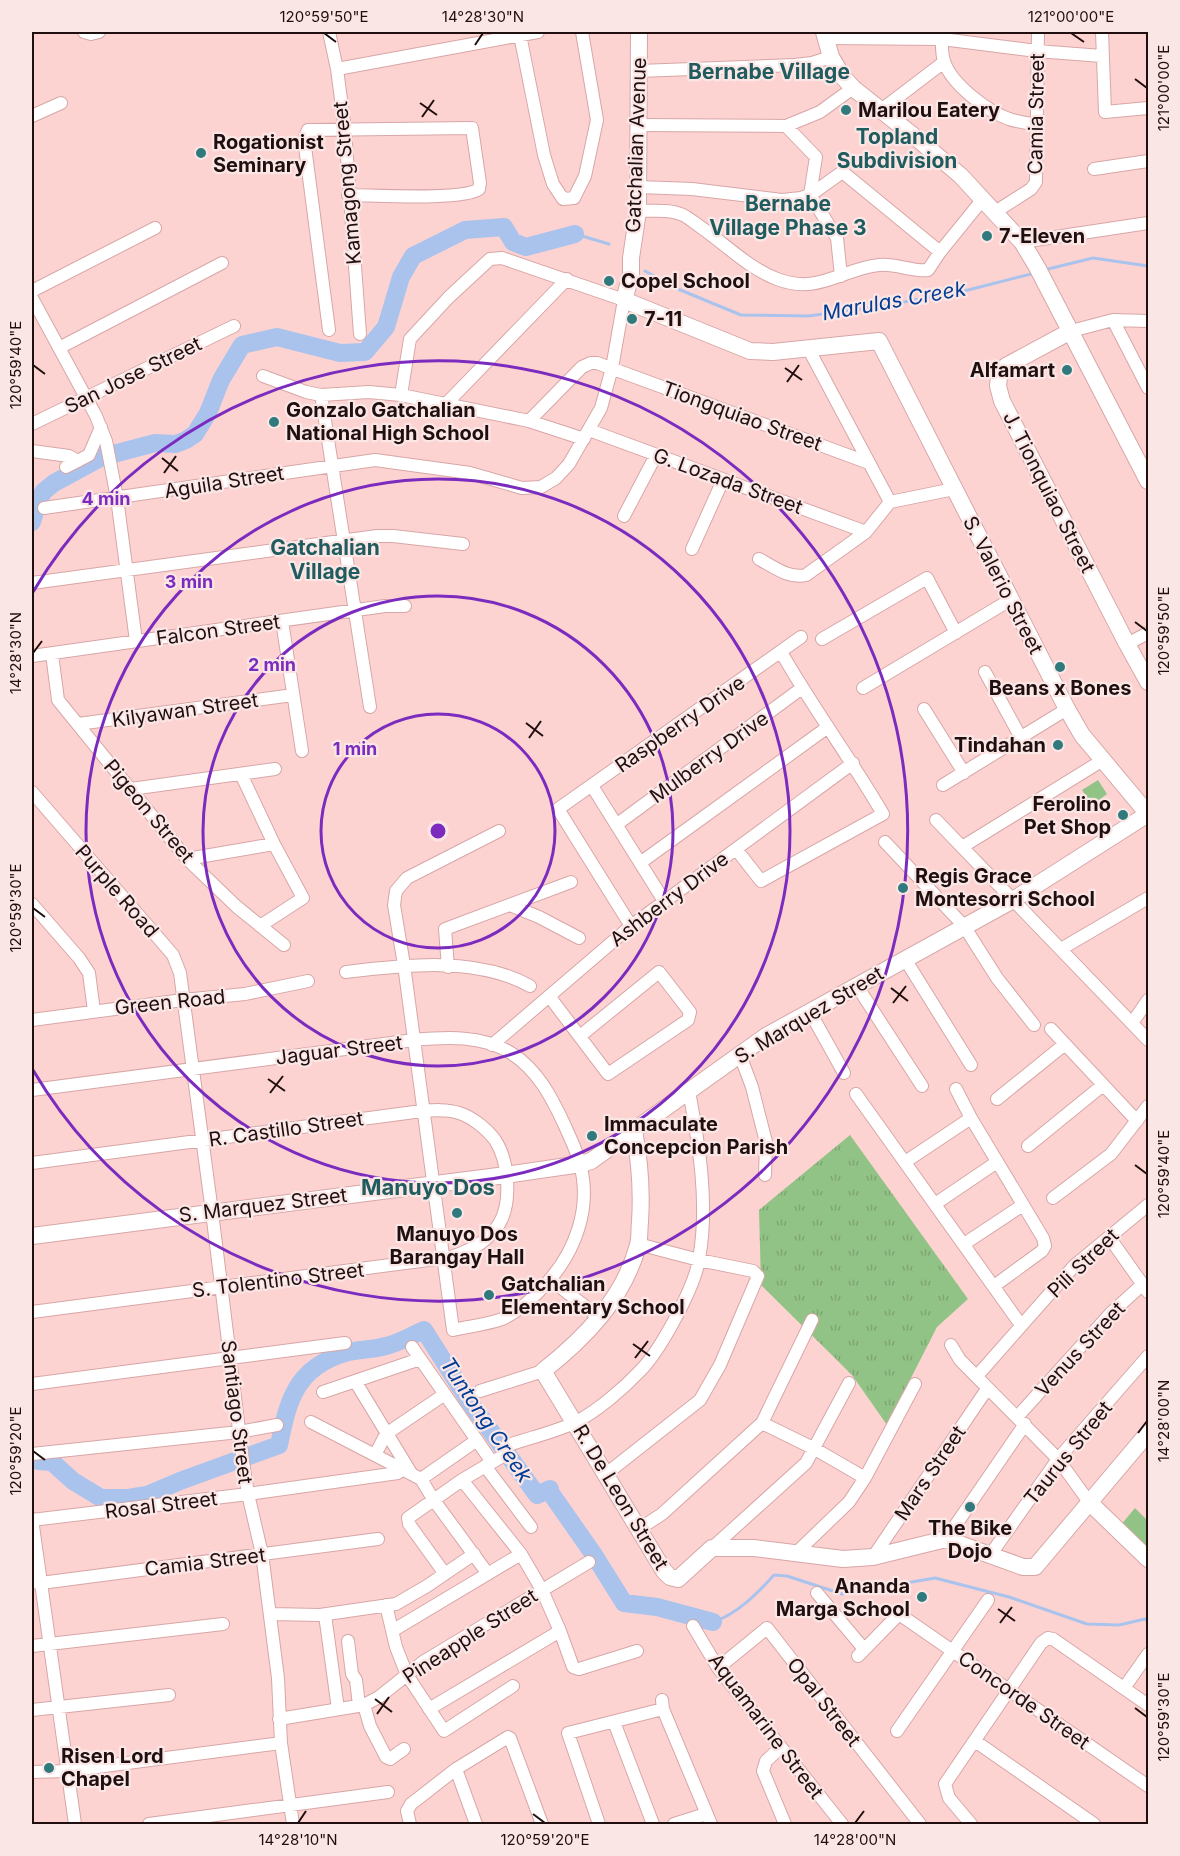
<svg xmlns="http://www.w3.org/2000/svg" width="1180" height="1856" font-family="Inter,sans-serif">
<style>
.grass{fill:url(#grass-tufts)}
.green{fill:#92c386}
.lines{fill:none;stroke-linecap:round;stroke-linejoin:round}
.stream{stroke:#a9c3ed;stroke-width:3}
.river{stroke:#a9c3ed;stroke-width:18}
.street-casing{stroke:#d8a6a6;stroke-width:14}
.secondary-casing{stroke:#d8a6a6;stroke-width:18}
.street{stroke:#fff;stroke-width:12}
.secondary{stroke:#fff;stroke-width:16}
.ticks{fill:none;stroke:#200f0f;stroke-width:2}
.ring{fill:none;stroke:#7b2cbf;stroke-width:3}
.poi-dot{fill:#30797c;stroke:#fbe6e6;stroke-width:2}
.labels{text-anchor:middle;stroke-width:4.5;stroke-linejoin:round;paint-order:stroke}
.poi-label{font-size:20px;font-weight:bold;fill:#200f0f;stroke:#fbe6e6;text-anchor:start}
.street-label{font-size:20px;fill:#200f0f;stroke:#fbe6e6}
.neighbourhood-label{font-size:21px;font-weight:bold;fill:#205b5e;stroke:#fbe6e6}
.water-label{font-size:21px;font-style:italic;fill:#003d95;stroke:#fbe6e6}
.quarter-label{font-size:22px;font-weight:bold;fill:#205b5e;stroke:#fbe6e6}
.centre{fill:#7b2cbf;stroke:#fbe6e6;stroke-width:3}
.ring-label{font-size:18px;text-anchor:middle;font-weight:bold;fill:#7b2cbf;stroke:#fbe6e6;stroke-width:4.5;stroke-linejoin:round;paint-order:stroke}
.neatline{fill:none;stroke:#200f0f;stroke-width:2}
.ticks-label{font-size:15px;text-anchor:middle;fill:#200f0f}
</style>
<defs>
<pattern id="grass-tufts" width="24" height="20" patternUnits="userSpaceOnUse" patternTransform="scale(1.5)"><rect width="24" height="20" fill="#92c386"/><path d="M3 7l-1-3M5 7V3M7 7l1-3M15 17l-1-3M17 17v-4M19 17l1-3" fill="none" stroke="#7ea672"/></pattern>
</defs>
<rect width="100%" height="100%" fill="#fdd3d2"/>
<path class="grass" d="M 850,1135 L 968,1299 L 937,1327 L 887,1425 L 852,1375 L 761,1285 L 759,1210 Z"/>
<path class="green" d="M 1098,780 L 1107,794 L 1092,805 L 1082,790 Z
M 1135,1508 L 1148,1521 L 1148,1553 L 1120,1526 Z"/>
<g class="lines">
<path class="stream" d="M 575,234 L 609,244
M 1044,270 L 1093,258 L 1148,266
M 645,271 L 678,289 L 741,315 L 808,316 L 877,307 L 968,290 L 1035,273
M 713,1622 C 737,1614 757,1594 774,1575 L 787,1576 L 842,1594 L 935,1578 L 1009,1597 L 1087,1624 L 1119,1625 L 1145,1619 L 1148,1622"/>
<path class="river" d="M 32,522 L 39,499 L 44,491 L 54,483 L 102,457 L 155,443 L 176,444 L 186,440 L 195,434 L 208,413 L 221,380 L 242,345 L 277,337 L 340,353 L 365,352 L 386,327 L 401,277 L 413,256 L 465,230 L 504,227 L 513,242 L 526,247 L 575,234
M 38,1461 L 52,1462 L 73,1481 L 101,1498 L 128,1498 L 147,1495 L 180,1481 L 279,1445 C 288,1400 296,1368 345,1353 C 358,1349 372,1350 386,1346 C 399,1343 412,1335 424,1330 L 469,1401 L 537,1495 L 550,1489 L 550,1492 L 594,1555 L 624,1603 L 657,1607 L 713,1622"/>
<g class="street-casing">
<path id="street" d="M 84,32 L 91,34 L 99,32
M 329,32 L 337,69 L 345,130 L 360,334
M 1102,32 L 1105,112 L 1148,108
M 942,33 C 942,42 941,52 944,61 C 951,84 987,111 1009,119 C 1018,122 1028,123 1037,125
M 520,35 L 544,155 L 553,184 L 563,199 L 574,198 L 585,176 L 597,120 L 582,32
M 825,38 L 942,39 L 1037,51 L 1102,56
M 337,69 L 538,32
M 639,71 L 795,65 L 812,63 L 831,57
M 881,110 L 944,62
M 32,116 L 61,103
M 638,125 L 786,126 L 820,112 L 853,88
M 786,126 L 816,157 L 810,195
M 1094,169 L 1148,161
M 638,187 L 692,189 L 782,200 L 801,198 L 810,195 L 841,173 L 845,174 L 940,252
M 810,195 L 837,238 L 841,276
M 638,211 C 652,211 670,209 683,215 C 689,218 696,224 702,228 C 726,245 750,269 777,279 C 819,295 841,269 879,265 C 896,263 912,272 928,270 L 940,252 L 983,199
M 995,212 L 1031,189 L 1036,182 L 1038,32
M 1022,242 L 1148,223
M 32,291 L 155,228
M 32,298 L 96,416 L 106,441 L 117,498 L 136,641
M 1113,320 L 1148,388
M 329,330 L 304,139 L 308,130 L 472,128 L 480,183 L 479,189 C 463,201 373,195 348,195
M 1071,331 L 1113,320 L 1148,321
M 59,348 L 222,263
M 808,348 L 890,502
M 263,376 L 306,392 L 321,395 L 369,392 L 401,395 L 529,421 L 584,439
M 321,395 L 370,707
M 446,404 L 567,279
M 529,421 L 582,367 L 591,363 L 597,363 L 869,463
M 32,424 L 234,326
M 589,430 L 866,532
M 32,451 L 69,456 L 78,461
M 66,467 L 89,455 L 101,427
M 890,502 L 954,489
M 44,508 L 375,460 L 470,473 L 522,488 L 541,487 L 556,478 L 569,464 L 601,408 L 612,368 L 624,300 L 502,258 L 490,259 L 449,297 L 410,339 L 401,395
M 624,516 L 656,455
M 692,549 L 723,480
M 759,559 C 774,567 789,579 806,575 L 866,532 L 890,502
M 32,583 L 377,536 L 393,536 L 463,544
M 282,621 L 302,751
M 822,639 L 927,578 L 956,633
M 1127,644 L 1148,633
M 52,654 L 58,700 L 187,859 L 237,907 L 284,945
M 32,656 L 385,606 L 405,606
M 985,672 L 1021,738
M 863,688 L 1010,600
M 924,709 L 964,773
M 78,724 L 293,695
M 241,774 L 274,844 L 303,898 L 260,926
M 943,785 L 1067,709
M 592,786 L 664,901
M 131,789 L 275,769
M 32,792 L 173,955 L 180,973 L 212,1212 L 243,1462 L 248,1494 L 262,1554 L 278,1678 L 281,1743 L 293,1824
M 936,820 L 1148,1040
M 616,825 L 802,688
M 885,842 L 964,926 L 997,978 L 1034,1025
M 962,847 L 1103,760
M 736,849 L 761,881 L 883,814 C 851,759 813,708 781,652
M 187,859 L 274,844
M 640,863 L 828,727
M 32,904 L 79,958 L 89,973 L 94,1011
M 510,905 L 539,917 L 579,938
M 631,926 L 558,809 L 801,637
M 1061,949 L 1148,898
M 905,959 L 971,1065
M 448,967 L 445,929 L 571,882
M 346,972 C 404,965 477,956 530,986
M 857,986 L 922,1086
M 549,996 L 608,1074 L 688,1020 L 690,1012 L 659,972 L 580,1036
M 810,1012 L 844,1073
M 32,1020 L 183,1000 L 245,994 L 308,981
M 1132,1023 L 1148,1000
M 1051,1029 L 1137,1121
M 492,1045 L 631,926 L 853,763
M 740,1055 L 752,1087 L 766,1142 L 765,1175
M 32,1090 L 414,1040 C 447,1037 482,1035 511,1053 C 538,1070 552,1098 565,1126 C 570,1138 577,1151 580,1164 C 592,1208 575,1253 545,1285 C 533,1298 518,1312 502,1319 C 486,1325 469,1326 453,1330 L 404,965 L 394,905 L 396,891 L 407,878 L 499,831
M 856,1094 L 1021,1325
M 997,1099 L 1065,1044
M 971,1118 L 1043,1238 L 1045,1246 L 1042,1251 L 994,1286
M 1028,1146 L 1103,1085
M 905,1162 L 971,1118 L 956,1089
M 32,1163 L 422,1111 C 434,1110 447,1109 459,1113 C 472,1117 487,1129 495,1140 C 509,1161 512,1203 499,1224 C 488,1242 470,1251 451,1257 L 32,1312
M 1053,1198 L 1111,1154 L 1148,1106
M 935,1204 L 997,1162
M 1109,1237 L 1148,1292
M 964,1244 L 1023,1205
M 550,1279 L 600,1318
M 951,1345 L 960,1360 L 1058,1459 L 1089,1502
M 412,1347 L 492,1462
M 977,1376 L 1074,1266 L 1148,1205
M 355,1381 L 411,1473
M 32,1384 L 345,1343
M 480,1391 L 543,1371
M 323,1392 L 420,1359
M 1018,1416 L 1111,1313 L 1143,1284
M 311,1422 L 421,1479
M 762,1423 L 815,1449 L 865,1478
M 506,1446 C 528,1438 556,1432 576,1422 C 597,1411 623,1389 640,1371 C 660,1351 695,1287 699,1259 C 709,1204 699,1145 689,1091
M 32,1454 L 239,1432 L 277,1425
M 375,1455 L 386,1434 L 445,1394
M 485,1466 L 531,1527
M 606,1474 L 700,1400 L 720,1365 L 758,1276 L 753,1271 L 699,1260 L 638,1244
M 421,1479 L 433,1499 L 488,1574
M 421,1479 L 477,1440
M 462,1480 L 521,1554 L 542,1590 L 560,1631 L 573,1667 L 579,1669 L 637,1651
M 32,1519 L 75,1824
M 32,1520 L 248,1494 L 398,1473
M 639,1529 L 662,1514 L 762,1423 L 812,1320
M 946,1539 L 1025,1424
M 712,1548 L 806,1463 L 849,1383
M 795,1554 L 849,1502 L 865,1478 L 915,1384
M 991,1554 L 1058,1459 L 1148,1356
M 873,1557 L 987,1389
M 445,1574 L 409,1524 L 408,1518 L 462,1480 L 501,1457
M 32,1582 L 41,1583 L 378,1539
M 817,1593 L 864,1649
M 386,1605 L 396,1647 L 407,1675 L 444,1731 L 513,1686
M 270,1614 L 320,1615 L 396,1604 L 427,1586 L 474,1554
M 325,1615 L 338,1709
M 693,1626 L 718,1668 L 842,1824
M 392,1631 L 521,1554
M 348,1641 L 352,1674 L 356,1680 L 359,1705
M 32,1646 L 223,1624
M 858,1656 L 899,1614 L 1148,1786
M 718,1668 L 767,1628 L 920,1824
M 1124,1688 L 1148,1654
M 662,1700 L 663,1709 L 711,1824
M 364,1705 L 370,1726 L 386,1757 L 390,1759 L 404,1749
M 429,1709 L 560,1631
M 32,1710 L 169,1695
M 279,1719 L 364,1705 L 379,1697 L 423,1662 L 589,1562
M 614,1722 L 653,1824
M 897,1731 L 988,1600
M 975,1741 L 1094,1824
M 781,1747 L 766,1761 L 763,1771 L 785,1824
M 456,1769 L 476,1824
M 32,1772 L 66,1771 L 281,1743
M 149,1824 L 388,1792
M 410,1824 L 407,1811 L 411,1804 L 456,1769 L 508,1737 L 510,1738 L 542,1824
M 599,1824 L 568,1733 L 663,1709
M 674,1824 L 706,1814
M 971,1824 L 949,1798 L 945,1784 L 1041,1643 L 1048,1638 L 1053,1639 L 1148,1705"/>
</g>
<g class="secondary-casing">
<path id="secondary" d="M 824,32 L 831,57 L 843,77 L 853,88 L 920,141 L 961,176 L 1022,242 L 1037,267 L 1148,481
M 624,300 L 750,351 L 773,352 L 879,341 L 1067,709 L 1082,735 L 1148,814
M 624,300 L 631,275 L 631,258 L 638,211 L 639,32
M 1071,331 L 1006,366 L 999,377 L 998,386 L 1002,401 L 1127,644 L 1148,682
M 634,1131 C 640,1162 642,1191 640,1222 C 639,1229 640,1238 638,1245 C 624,1298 585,1338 543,1371 L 664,1571 L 670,1577 L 678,1579 L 712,1548 L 754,1548 L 843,1559 L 873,1557 L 946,1539 L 1023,1567 L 1035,1567 L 1148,1433
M 32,1236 L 506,1175 L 581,1164 L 591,1161 L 766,1036 L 1013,900 L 1148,814
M 1089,1502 L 1148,1559"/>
</g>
<use href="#street" class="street"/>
<use href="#secondary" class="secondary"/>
</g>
<path class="ticks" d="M 324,33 L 336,42M 1071,33 L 1084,42M 475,45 L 483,33M 1135,79 L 1147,88M 420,103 L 437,115M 422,117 L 434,100M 33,365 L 45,374M 785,368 L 802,380M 787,382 L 799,365M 162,458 L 178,471M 164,473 L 176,456M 1135,622 L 1147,631M 33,653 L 42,641M 526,723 L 543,736M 529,738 L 541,721M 33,908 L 45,917M 891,988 L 908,1001M 893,1003 L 906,986M 268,1079 L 285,1091M 270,1093 L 283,1076M 1135,1165 L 1147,1174M 633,1344 L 650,1356M 635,1358 L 648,1341M 1138,1433 L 1147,1421M 33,1451 L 45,1460M 998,1609 L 1015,1621M 1000,1623 L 1012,1607M 375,1699 L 392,1712M 1135,1708 L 1147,1717M 377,1714 L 389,1697M 533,1814 L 545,1823M 298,1823 L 306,1811M 855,1823 L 864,1811"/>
<g class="ring">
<circle cx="438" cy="831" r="117"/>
<circle cx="438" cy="831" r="235"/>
<circle cx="438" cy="831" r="352"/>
<path d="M33 592A470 470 0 1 1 33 1070"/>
</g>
<g class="poi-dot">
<circle cx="846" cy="110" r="6"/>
<circle cx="201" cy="153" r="6"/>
<circle cx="987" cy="236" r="6"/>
<circle cx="609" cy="281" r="6"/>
<circle cx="632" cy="319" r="6"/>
<circle cx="1067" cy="370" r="6"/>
<circle cx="274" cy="422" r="6"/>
<circle cx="1060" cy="667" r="6"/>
<circle cx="1058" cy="745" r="6"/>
<circle cx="1123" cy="815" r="6"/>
<circle cx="903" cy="888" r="6"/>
<circle cx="592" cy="1136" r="6"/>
<circle cx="457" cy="1213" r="6"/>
<circle cx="489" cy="1295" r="6"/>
<circle cx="970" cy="1507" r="6"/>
<circle cx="922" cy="1597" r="6"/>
<circle cx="49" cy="1768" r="6"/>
</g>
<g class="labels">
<g class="poi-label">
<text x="858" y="117">Marilou Eatery</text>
<text x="213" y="149">Rogationist<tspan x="213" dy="23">Seminary</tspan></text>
<text x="999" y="243">7-Eleven</text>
<text x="621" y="288">Copel School</text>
<text x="644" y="326">7-11</text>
<text x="1055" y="377" text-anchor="end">Alfamart</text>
<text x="286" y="417">Gonzalo Gatchalian<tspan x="286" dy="23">National High School</tspan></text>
<text x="1060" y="695" text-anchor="middle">Beans x Bones</text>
<text x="1046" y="752" text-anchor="end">Tindahan</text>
<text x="1111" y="811" text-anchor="end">Ferolino<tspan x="1111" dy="23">Pet Shop</tspan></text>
<text x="915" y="883">Regis Grace<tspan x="915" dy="23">Montesorri School</tspan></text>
<text x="604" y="1131">Immaculate<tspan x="604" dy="23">Concepcion Parish</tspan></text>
<text x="457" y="1241" text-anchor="middle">Manuyo Dos<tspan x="457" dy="23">Barangay Hall</tspan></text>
<text x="501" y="1291">Gatchalian<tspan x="501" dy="23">Elementary School</tspan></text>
<text x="970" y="1535" text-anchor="middle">The Bike<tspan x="970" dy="23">Dojo</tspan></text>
<text x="910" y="1593" text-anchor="end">Ananda<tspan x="910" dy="23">Marga School</tspan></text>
<text x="61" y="1763">Risen Lord<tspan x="61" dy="23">Chapel</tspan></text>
</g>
<g class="street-label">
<text transform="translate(1036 114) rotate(-89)" y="7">Camia Street</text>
<text transform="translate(636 145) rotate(-88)" y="7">Gatchalian Avenue</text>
<text transform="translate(347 183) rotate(-95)" y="7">Kamagong Street</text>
<text transform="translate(133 375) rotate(-26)" y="7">San Jose Street</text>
<text transform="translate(742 416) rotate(20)" y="7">Tiongquiao Street</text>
<text transform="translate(728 481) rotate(20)" y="7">G. Lozada Street</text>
<text transform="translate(224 482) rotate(-9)" y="7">Aguila Street</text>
<text transform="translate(1049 492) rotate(63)" y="7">J. Tionquiao Street</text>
<text transform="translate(1003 585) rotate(63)" y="7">S. Valerio Street</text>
<text transform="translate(218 630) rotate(-8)" y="7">Falcon Street</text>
<text transform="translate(185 710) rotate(-8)" y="7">Kilyawan Street</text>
<text transform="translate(680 724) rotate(-35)" y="7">Raspberry Drive</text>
<text transform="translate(709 757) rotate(-36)" y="7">Mulberry Drive</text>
<text transform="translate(149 811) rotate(50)" y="7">Pigeon Street</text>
<text transform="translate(117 891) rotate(49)" y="7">Purple Road</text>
<text transform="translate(669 899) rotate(-37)" y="7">Ashberry Drive</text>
<text transform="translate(170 1002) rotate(-6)" y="7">Green Road</text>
<text transform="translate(809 1015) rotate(-31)" y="7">S. Marquez Street</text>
<text transform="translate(339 1050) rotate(-7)" y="7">Jaguar Street</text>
<text transform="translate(286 1129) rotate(-8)" y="7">R. Castillo Street</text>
<text transform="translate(263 1205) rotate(-7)" y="7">S. Marquez Street</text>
<text transform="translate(1083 1263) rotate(-44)" y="7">Pili Street</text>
<text transform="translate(278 1280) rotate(-7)" y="7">S. Tolentino Street</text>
<text transform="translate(1080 1349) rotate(-47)" y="7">Venus Street</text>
<text transform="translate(237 1412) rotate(83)" y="7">Santiago Street</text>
<text transform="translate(1068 1453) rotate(-51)" y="7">Taurus Street</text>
<text transform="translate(930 1473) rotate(-56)" y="7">Mars Street</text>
<text transform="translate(621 1497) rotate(59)" y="7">R. De Leon Street</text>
<text transform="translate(161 1505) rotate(-7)" y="7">Rosal Street</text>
<text transform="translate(205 1562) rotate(-7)" y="7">Camia Street</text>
<text transform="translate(470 1636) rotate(-33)" y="7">Pineapple Street</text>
<text transform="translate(1024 1700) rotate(35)" y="7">Concorde Street</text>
<text transform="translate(824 1702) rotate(52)" y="7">Opal Street</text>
<text transform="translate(766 1726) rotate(53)" y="7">Aquamarine Street</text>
</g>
<g class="neighbourhood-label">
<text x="769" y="79">Bernabe Village</text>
<text x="897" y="144">Topland<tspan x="897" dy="24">Subdivision</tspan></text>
<text x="788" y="211">Bernabe<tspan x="788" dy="24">Village Phase 3</tspan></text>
<text x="325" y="555">Gatchalian<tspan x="325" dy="24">Village</tspan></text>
</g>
<g class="water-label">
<text transform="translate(894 301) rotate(-10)" y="7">Marulas Creek</text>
<text transform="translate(486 1420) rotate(56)" y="7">Tuntong Creek</text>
</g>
<g class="quarter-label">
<text x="428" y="1195">Manuyo Dos</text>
</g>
</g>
<circle cx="438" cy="831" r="9" class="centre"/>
<g class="ring-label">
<text x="106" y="505">4 min</text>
<text x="189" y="588">3 min</text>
<text x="272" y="671">2 min</text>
<text x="355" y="755">1 min</text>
</g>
<rect width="1180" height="1856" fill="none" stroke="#fbe6e6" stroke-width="66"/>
<rect x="33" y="33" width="1114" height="1790" class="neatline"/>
<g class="ticks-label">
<text x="324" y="22">120°59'50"E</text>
<text x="483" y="22">14°28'30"N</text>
<text x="1071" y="22">121°00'00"E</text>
<text transform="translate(1164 88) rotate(-90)" y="5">121°00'00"E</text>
<text transform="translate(16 365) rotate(-90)" y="5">120°59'40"E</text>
<text transform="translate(1164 631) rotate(-90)" y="5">120°59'50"E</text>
<text transform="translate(16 653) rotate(-90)" y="5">14°28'30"N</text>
<text transform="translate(16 908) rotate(-90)" y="5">120°59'30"E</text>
<text transform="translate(1164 1174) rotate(-90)" y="5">120°59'40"E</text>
<text transform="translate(1164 1421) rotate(-90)" y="5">14°28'00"N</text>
<text transform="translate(16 1451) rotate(-90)" y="5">120°59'20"E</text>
<text transform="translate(1164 1717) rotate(-90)" y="5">120°59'30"E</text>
<text x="298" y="1845">14°28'10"N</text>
<text x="545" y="1845">120°59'20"E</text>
<text x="855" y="1845">14°28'00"N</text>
</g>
</svg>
